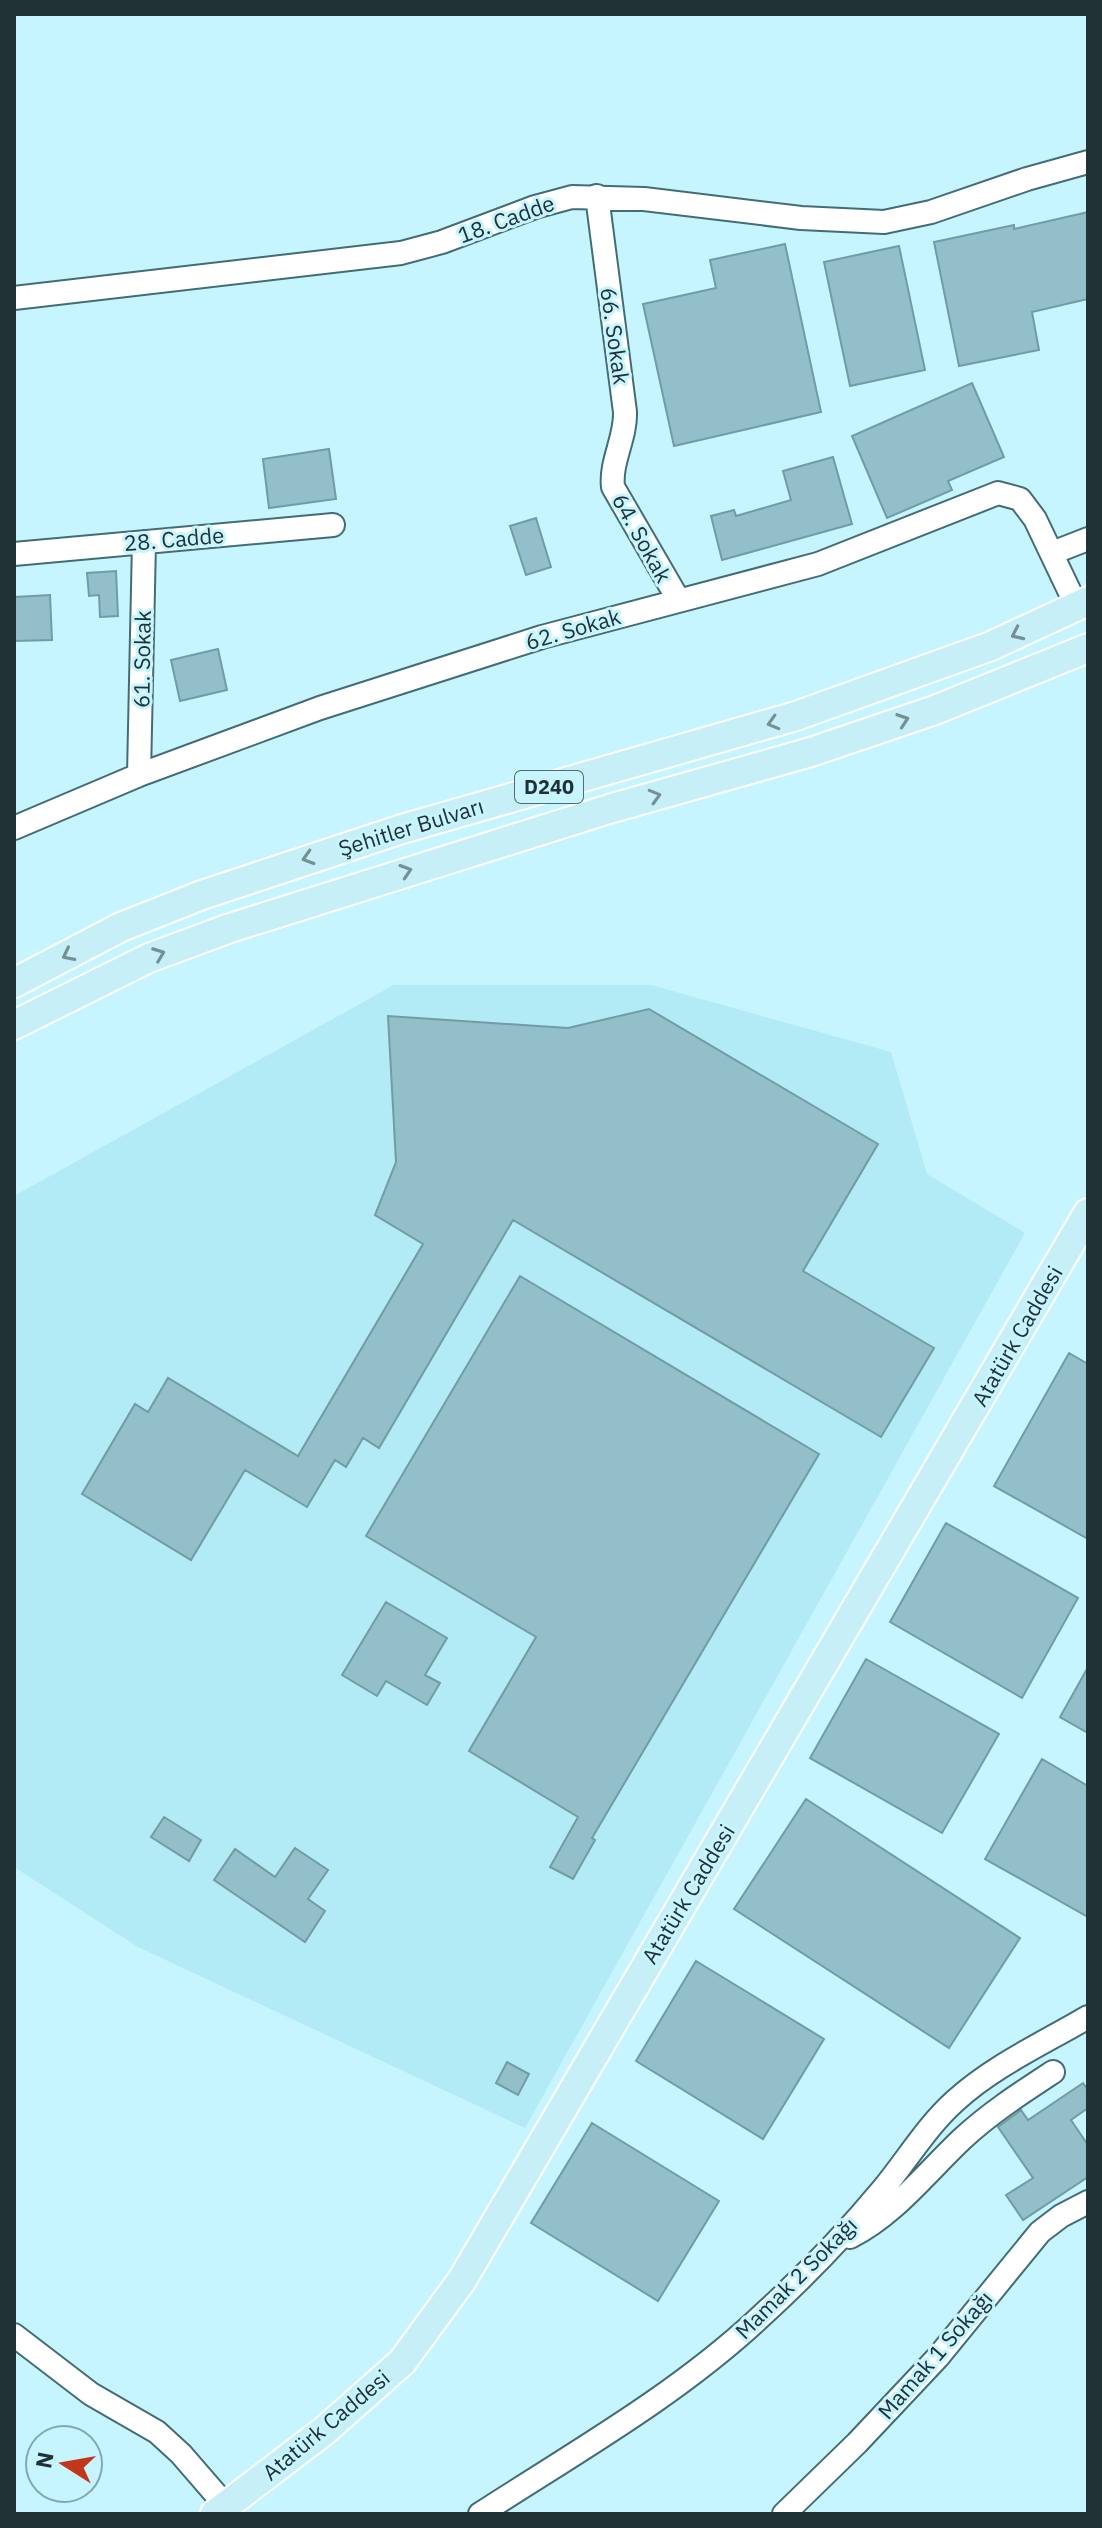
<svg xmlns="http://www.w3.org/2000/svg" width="1102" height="2528" font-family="'IBM Plex Sans',sans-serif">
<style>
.built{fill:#b2eaf6}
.building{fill:#92bfc8;stroke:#719ca5;stroke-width:2}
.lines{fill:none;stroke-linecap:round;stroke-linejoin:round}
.minor-casing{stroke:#436d76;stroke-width:26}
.major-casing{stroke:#fff;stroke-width:32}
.minor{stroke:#fff;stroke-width:22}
.major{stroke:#c7eff7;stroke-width:28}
.oneway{stroke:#749096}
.labels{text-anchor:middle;stroke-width:6;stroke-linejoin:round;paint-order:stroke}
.shield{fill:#c7f5ff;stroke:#526c72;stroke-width:2}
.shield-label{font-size:20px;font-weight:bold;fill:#203236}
.street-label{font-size:22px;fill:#203236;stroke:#c7f5ff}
</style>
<rect width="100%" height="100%" fill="#c7f5ff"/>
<path class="built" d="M 394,985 L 651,985 L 891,1052 L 927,1174 L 1025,1233 L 525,2128 L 138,1947 L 14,1867 L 14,1196 Z"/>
<path class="building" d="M 1088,212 L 1088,299 L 1032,312 L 1039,350 L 959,366 L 934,242 L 1014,225 L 1014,229 Z
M 785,244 L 821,412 L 674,446 L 643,304 L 716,288 L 710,260 Z
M 899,246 L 925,370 L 850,386 L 824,262 Z
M 972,383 L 1004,457 L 948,481 L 952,490 L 887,518 L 852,436 Z
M 329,449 L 336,499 L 269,508 L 263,459 Z
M 833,457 L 852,524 L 722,560 L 711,516 L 734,510 L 736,516 L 791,500 L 783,471 Z
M 536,518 L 551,567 L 526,575 L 510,526 Z
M 116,571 L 118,616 L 100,617 L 99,595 L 89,596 L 87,573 Z
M 50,595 L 52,640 L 14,641 L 15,597 Z
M 218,649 L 227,690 L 180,701 L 171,660 Z
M 649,1009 L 878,1144 L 803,1271 L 934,1348 L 881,1437 L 513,1220 L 379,1448 L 363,1438 L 346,1467 L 335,1460 L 307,1507 L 245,1470 L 191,1560 L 82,1494 L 135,1404 L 148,1412 L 168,1378 L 298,1456 L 423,1244 L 375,1215 L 396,1162 L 388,1016 L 568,1028 Z
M 520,1276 L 819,1454 L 592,1838 L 595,1840 L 573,1879 L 550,1867 L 578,1817 L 469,1751 L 536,1637 L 366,1536 Z
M 1069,1353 L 1088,1364 L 1088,1539 L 994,1486 Z
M 946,1523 L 1078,1598 L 1022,1698 L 890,1622 Z
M 386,1602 L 447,1638 L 425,1675 L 440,1683 L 427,1705 L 386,1681 L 377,1696 L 342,1675 Z
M 866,1659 L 999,1734 L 942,1833 L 810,1758 Z
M 1088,1667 L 1088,1733 L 1060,1717 Z
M 1042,1759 L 1088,1786 L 1088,1917 L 985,1859 Z
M 806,1799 L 1020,1938 L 949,2048 L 734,1909 Z
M 164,1817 L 201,1840 L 189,1861 L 151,1837 Z
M 295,1848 L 328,1870 L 308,1899 L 325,1911 L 305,1942 L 214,1880 L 235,1849 L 275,1877 Z
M 696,1961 L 824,2039 L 763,2139 L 636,2061 Z
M 507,2062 L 529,2074 L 518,2095 L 496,2083 Z
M 1083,2083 L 1088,2090 L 1088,2108 L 1071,2120 L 1088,2145 L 1088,2177 L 1023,2220 L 1006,2195 L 1033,2178 L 998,2127 L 1021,2110 L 1028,2120 Z
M 592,2123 L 719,2201 L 658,2301 L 531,2223 Z"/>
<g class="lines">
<g class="minor-casing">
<path id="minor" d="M 597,196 L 625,412 C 626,438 610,462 613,487 L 678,599
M 14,298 L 401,253 L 442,242 L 535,207 L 572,197 L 644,199 L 801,218 L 884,222 L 931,212 L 1027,179 L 1088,162
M 1052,553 L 1088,539
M 14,554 L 333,525
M 139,775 L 144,542
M 14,828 L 139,775 L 320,708 L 542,637 L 818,564 L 998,493 L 1020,499 L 1035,519 L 1077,607
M 850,2237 C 895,2214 926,2173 962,2139 C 990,2113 1021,2093 1053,2072
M 14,2335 L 91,2394 L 157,2432 L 181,2454 L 226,2506
M 480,2514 C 574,2453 675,2396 757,2320 C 802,2279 844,2236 883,2189 C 907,2160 927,2126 955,2101 C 993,2066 1044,2043 1088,2017
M 784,2514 L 857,2443 L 938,2357 L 1040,2232 L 1061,2216 L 1088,2202"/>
</g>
<g class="major-casing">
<path id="major" d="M 14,983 L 121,927 L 202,895 L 402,829 L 796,716 L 991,646 L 1088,601
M 14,1025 L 149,958 L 230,928 L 609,809 L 811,752 L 935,710 L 1088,648
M 215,2514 L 324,2431 L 402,2362 L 462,2280 L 1088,1213"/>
</g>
<use href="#minor" class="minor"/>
<use href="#major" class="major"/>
</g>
<defs><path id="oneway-chevron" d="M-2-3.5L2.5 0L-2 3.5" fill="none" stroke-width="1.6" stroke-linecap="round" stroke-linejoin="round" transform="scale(2)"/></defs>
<g class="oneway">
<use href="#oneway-chevron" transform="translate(1017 634) rotate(155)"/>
<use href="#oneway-chevron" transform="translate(903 720) rotate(-19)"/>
<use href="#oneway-chevron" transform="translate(773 723) rotate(164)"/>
<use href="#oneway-chevron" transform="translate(655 796) rotate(-16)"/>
<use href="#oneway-chevron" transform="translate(308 858) rotate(163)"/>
<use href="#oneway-chevron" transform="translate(406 871) rotate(-18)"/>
<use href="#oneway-chevron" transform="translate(159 954) rotate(-21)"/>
<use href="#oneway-chevron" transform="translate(68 955) rotate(153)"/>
</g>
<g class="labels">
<rect class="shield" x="515" y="771" width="68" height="32" rx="6"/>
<g class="shield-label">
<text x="549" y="794">D240</text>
</g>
<g class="street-label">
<text transform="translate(506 219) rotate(-20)" y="8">18. Cadde</text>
<text transform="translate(615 336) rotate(82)" y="8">66. Sokak</text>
<text transform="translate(642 538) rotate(61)" y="8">64. Sokak</text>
<text transform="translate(174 539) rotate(-5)" y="8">28. Cadde</text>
<text transform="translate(573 629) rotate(-16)" y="8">62. Sokak</text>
<text transform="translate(142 659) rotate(-89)" y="8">61. Sokak</text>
<text transform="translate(411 827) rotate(-17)" y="8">Şehitler Bulvarı</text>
<text transform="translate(1017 1336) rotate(-60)" y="8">Atatürk Caddesi</text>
<text transform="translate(688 1894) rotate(-59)" y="8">Atatürk Caddesi</text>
<text transform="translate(796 2278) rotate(-45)" y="8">Mamak 2 Sokağı</text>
<text transform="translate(935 2355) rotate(-49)" y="8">Mamak 1 Sokağı</text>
<text transform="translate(326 2425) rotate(-40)" y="8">Atatürk Caddesi</text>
</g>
</g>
<rect width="1102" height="2528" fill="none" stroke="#203236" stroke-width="32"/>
<g transform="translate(64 2464) rotate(281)"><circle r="38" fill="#c7f5ff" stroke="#84a7af" stroke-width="2"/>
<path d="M0-6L14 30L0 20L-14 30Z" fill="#c2371a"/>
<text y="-12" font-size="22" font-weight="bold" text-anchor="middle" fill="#203236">N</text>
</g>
</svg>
